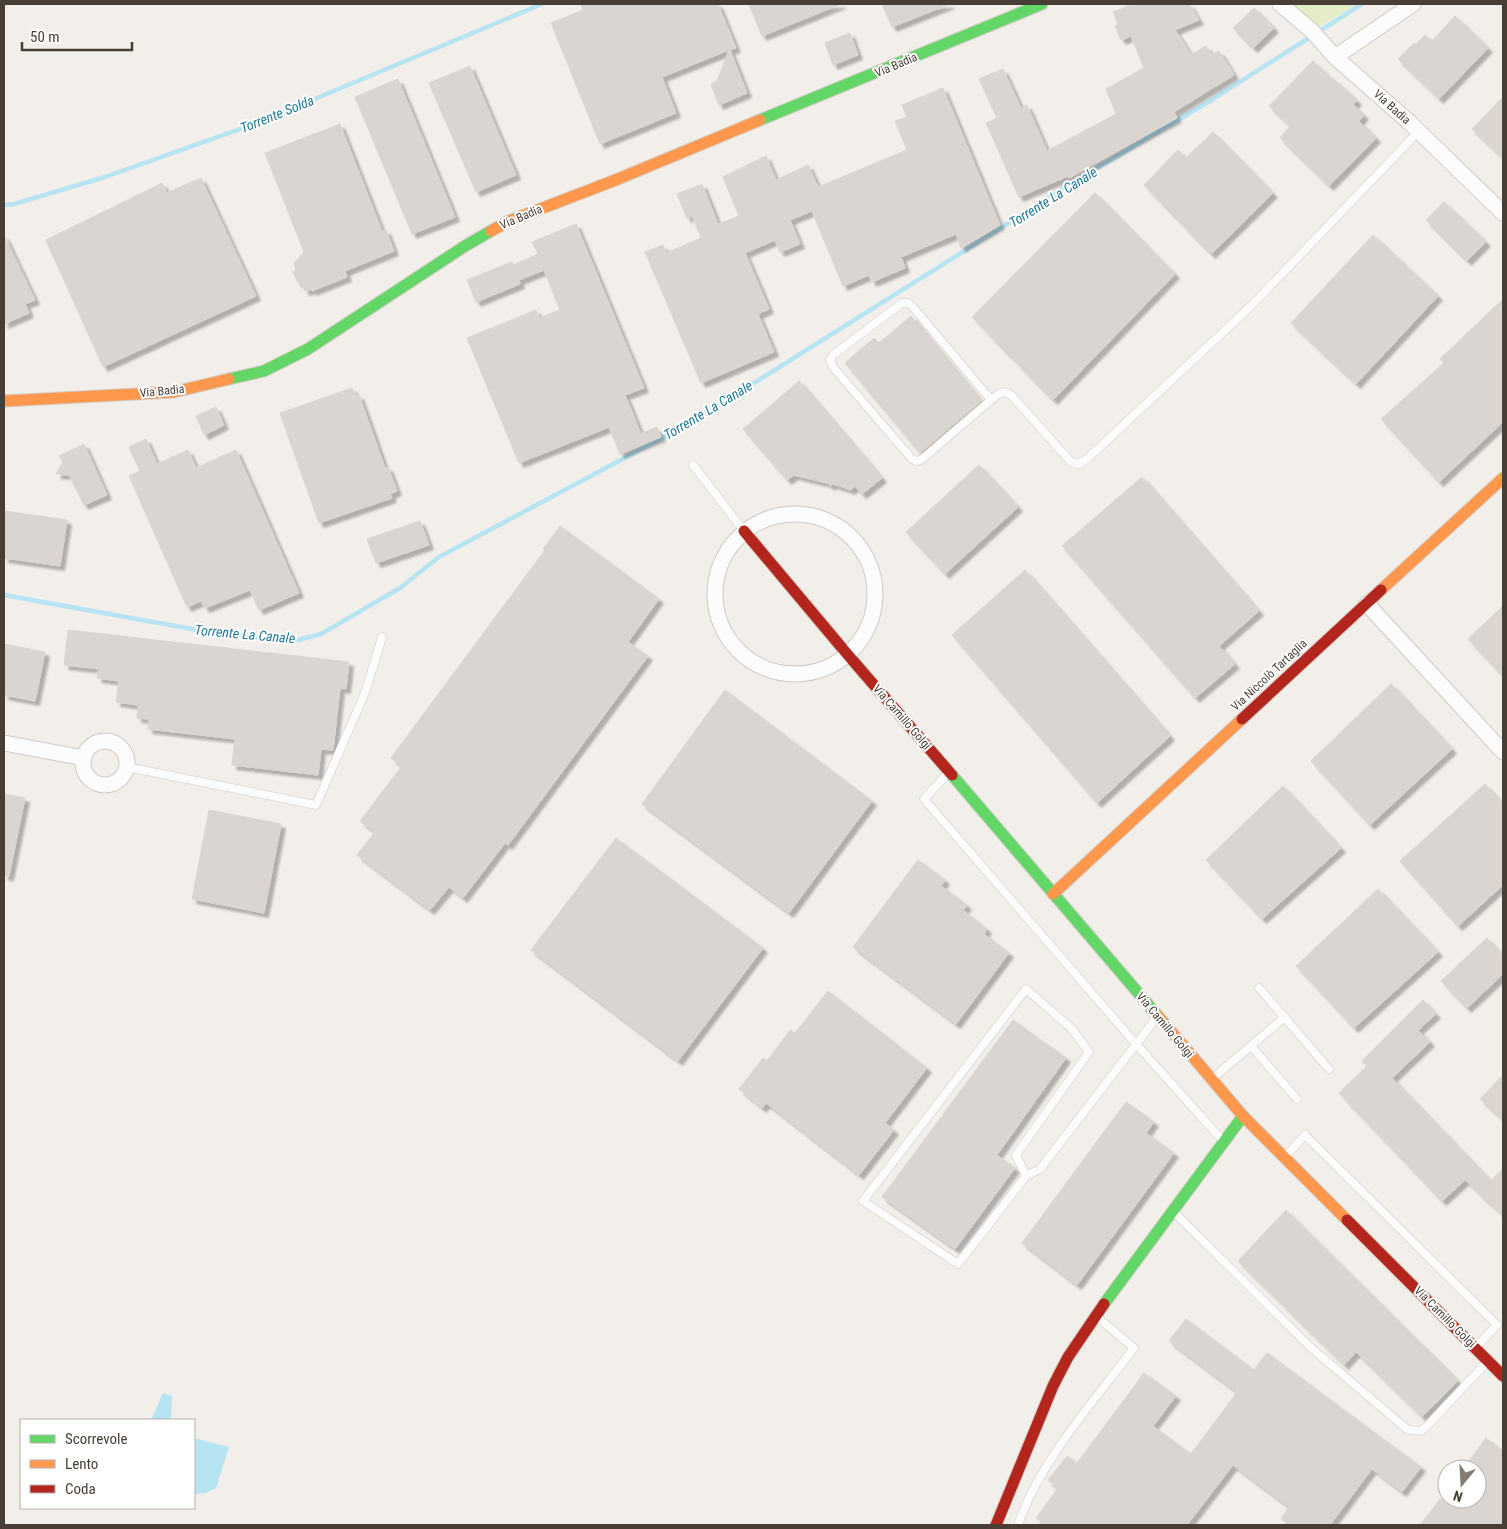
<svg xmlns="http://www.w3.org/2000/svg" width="1507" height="1529" font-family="'Roboto Condensed',sans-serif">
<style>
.green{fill:#e4edc8}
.water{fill:#b7e4f3}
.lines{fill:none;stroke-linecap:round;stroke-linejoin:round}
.stream{stroke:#b7e4f3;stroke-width:4.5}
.building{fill:#dad5d1;stroke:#dad5d0;filter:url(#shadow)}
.lane-casing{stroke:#cecac6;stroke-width:9}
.street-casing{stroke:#cecac6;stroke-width:17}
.fast-casing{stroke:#d3ccc2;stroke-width:13}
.slow-casing{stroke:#d3ccc2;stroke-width:13}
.jam-casing{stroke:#d3ccc2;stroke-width:13}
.lane{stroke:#fdfcfc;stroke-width:8}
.street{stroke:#fdfcfc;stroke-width:15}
.fast{stroke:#63d668;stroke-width:11}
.slow{stroke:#ff974d;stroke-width:11}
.jam{stroke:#b3261e;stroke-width:11}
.labels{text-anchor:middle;stroke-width:4;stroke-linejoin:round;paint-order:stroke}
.street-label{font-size:12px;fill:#493e35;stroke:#fff}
.water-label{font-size:14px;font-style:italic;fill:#20799b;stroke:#fff}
</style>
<defs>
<filter id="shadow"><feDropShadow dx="4.5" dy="4.5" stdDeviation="1" flood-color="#0004"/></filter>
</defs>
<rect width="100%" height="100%" fill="#f2eeea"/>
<path class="green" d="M 1292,4 L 1357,4 L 1318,27 Z"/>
<path class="water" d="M 163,1393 L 172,1396 L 171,1420 L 151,1420 Z
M 194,1438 L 229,1447 L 216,1488 L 206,1493 L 195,1494 Z"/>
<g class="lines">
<path class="stream" d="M 4,205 L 14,204 L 105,177 L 257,123 L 542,4
M 4,595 L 192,629 L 270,639 L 298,640 L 321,634 L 400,588 L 439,557 L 692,422 L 1082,177 L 1210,101 L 1362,4"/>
</g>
<path class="building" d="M 581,4 L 718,4 L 736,48 L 730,50 L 747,93 L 719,105 L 711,84 L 717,81 L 729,50 L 662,77 L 676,113 L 600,144 L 551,23 L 583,10 Z
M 749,4 L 841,4 L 762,36 Z
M 882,4 L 950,4 L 892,27 Z
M 1134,4 L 1189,4 L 1199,20 L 1175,30 L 1191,55 L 1206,46 L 1212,55 L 1219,51 L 1234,75 L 1174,112 L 1177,118 L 1069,178 L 1068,176 L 1019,197 L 986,123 L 997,118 L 979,79 L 1003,69 L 1021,108 L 1027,105 L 1047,151 L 1116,114 L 1106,89 L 1144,68 L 1131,36 L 1121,40 L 1115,26 L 1118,24 L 1113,12 Z
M 1254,8 L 1274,28 L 1253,48 L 1233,28 Z
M 1455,16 L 1488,48 L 1439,99 L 1398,59 L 1410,47 L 1415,43 L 1416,44 L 1425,35 L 1432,41 Z
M 850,33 L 858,55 L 833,65 L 825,43 Z
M 1313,61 L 1333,80 L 1334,79 L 1357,101 L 1353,105 L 1364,115 L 1359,121 L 1376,138 L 1329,186 L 1280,138 L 1290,126 L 1269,106 Z
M 470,66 L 516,175 L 476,192 L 429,83 Z
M 398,79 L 455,217 L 412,234 L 355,97 Z
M 943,88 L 1000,225 L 961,248 L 956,234 L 901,257 L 905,268 L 872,282 L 869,275 L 843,286 L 812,211 L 790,220 L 800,244 L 780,252 L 775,240 L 745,253 L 769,309 L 758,314 L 774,352 L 701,383 L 645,252 L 663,245 L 666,253 L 701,238 L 692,216 L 687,218 L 677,194 L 702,184 L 718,224 L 739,216 L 723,177 L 766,156 L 776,180 L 808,165 L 818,187 L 907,150 L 895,121 L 907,117 L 902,105 Z
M 1503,97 L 1503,158 L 1472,129 Z
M 340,124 L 382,231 L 386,230 L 394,251 L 345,271 L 347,277 L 312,291 L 312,289 L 305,291 L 301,282 L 298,283 L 293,272 L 296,270 L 294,263 L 304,252 L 265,153 Z
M 1213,132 L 1273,193 L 1211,254 L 1144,185 L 1178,150 L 1186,158 Z
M 201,178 L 256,296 L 103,367 L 46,240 L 162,183 L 167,193 Z
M 1095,193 L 1175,274 L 1053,400 L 972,317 Z
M 1444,202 L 1486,242 L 1467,261 L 1426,220 Z
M 576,224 L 644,388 L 625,395 L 641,434 L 657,427 L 661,437 L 620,454 L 609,427 L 519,463 L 467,338 L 536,310 L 539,318 L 560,310 L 544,270 L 519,280 L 520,284 L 476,302 L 467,280 L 512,262 L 513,265 L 538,254 L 532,242 Z
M 4,235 L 35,300 L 25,304 L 29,313 L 4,324 Z
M 1373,235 L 1438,296 L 1356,384 L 1291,323 Z
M 1503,299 L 1503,422 L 1439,482 L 1381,419 L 1444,363 L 1440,359 Z
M 911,316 L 981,401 L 920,453 L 845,363 L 874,338 L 879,343 Z
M 799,381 L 882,478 L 862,494 L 855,486 L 851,490 L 833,484 L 830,486 L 827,483 L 794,475 L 787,480 L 743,429 Z
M 352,388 L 356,396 L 359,395 L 385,468 L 388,467 L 397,491 L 390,494 L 392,498 L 319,523 L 280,413 Z
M 216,407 L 224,425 L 204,435 L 196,416 Z
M 146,439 L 157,464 L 188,450 L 196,468 L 236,450 L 299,593 L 259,610 L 250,590 L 205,608 L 201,601 L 187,607 L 129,476 L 140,471 L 129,447 Z
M 84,444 L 107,495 L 84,505 L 69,475 L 56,474 L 63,462 L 59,456 Z
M 979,465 L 1018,507 L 945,574 L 906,532 Z
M 1142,477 L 1259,611 L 1219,646 L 1235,664 L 1195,698 L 1062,546 Z
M 4,511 L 67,520 L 60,566 L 4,558 Z
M 420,521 L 429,545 L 376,563 L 367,539 Z
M 560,526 L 659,599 L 628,642 L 648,656 L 508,845 L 505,843 L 463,898 L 449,887 L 430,910 L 357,855 L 375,832 L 360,821 L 402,766 L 391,758 L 545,550 L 543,549 Z
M 1025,570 L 1170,736 L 1097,803 L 952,635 Z
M 1503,606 L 1503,676 L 1468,639 Z
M 68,630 L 349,662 L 346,689 L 340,688 L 333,750 L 321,749 L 318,775 L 232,765 L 235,739 L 148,729 L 149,719 L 137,718 L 138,705 L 116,702 L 119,681 L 97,678 L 99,669 L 64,665 Z
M 4,644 L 45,652 L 35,701 L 4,695 Z
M 1391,684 L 1452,749 L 1370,825 L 1311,761 Z
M 725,690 L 872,801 L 789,913 L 642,804 Z
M 1485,784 L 1503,804 L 1503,885 L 1458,926 L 1400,861 Z
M 1283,786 L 1341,848 L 1262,919 L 1206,860 Z
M 4,794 L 25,798 L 9,876 L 4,876 Z
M 209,810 L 281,824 L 264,913 L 192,899 Z
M 616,838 L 763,948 L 678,1061 L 531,950 Z
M 918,860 L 945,880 L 941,886 L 967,905 L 963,910 L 987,929 L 984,934 L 1009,953 L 956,1024 L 853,947 Z
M 1378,889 L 1438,952 L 1354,1028 L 1296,966 Z
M 1487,938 L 1503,955 L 1503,974 L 1467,1008 L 1441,981 Z
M 828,991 L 927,1068 L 885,1123 L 894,1130 L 859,1175 L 766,1103 L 762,1108 L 739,1089 L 763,1058 L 767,1061 L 790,1030 L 795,1033 Z
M 1423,1000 L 1436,1014 L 1418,1030 L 1430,1042 L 1392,1078 L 1491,1181 L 1503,1168 L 1503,1216 L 1465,1180 L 1442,1201 L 1339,1093 L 1367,1066 L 1362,1061 Z
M 1013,1020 L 1066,1058 L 997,1155 L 1015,1168 L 955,1249 L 882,1197 Z
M 1503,1075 L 1503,1120 L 1480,1099 Z
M 1126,1102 L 1154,1122 L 1146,1133 L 1174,1153 L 1077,1285 L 1022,1243 Z
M 1286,1210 L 1458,1381 L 1422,1417 L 1356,1352 L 1344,1365 L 1238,1261 Z
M 1186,1319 L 1254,1370 L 1267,1353 L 1421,1467 L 1402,1492 L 1372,1469 L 1330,1525 L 1290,1525 L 1281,1519 L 1289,1507 L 1233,1465 L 1187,1525 L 1045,1525 L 1036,1518 L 1058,1488 L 1048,1480 L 1067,1456 L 1077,1463 L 1144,1373 L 1176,1396 L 1153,1426 L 1191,1454 L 1237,1392 L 1169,1341 Z
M 1486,1438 L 1503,1451 L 1503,1525 L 1420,1525 L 1440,1499 L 1477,1499 L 1477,1469 L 1463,1469 Z"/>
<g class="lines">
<g class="lane-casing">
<path id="lane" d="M 991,400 L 913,307 L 908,303 L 902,303 L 833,355 L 830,360 L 833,367 L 912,459 L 916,461 L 921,460 L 998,394 L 1005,392 L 1011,395 L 1071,462 L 1079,464 L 1087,459 L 1251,306 L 1419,131
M 693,465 L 744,531
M 127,767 L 316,805 L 365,693 L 382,637
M 949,772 L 924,799 L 1136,1044 L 1223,1141
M 1259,988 L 1329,1069
M 1026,989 L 1071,1028 L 1089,1052 L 1016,1155 L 1026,1176 L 958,1264 L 863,1201 Z
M 1251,1046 L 1297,1099
M 1213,1078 L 1285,1017
M 1285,1157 L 1305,1135 L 1497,1325 L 1477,1346
M 1026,1176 L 1040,1169 L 1157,1017
M 1174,1212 L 1309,1346 L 1408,1430 L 1421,1431 L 1426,1427 L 1487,1362
M 1018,1525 C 1039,1462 1094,1401 1134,1348 L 1097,1317"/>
</g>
<g class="street-casing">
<path id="street" d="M 1280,4 L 1312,31 L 1335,57 L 1409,122 L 1503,213
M 1335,57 L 1413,4
M715 594a80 80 0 1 1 160 0a80 80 0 1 1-160 0Z
M 1367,604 L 1503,752
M83 763a22 22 0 1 1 44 0a22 22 0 1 1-44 0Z
M 4,743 L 84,758"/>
</g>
<g class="fast-casing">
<path id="fast" d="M 760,120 L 1042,4
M 229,379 L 264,371 L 308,349 L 465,246 L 491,231
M 952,775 L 1158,1016
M 1104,1304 L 1243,1116"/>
</g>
<g class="slow-casing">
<path id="slow" d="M 491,231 L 509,221 L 618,179 L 760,120
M 4,401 L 174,392 L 229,379
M 1381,590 L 1503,478
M 1053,894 L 1242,719
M 1158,1016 L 1243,1116 L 1347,1220"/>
</g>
<g class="jam-casing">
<path id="jam" d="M 744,531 L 848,655 L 952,775
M 1242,719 L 1381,590
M 1347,1220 L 1503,1376
M 996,1525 L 1053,1386 L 1068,1357 L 1104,1304"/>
</g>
<use href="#lane" class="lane"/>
<use href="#street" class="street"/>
<use href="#fast" class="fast"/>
<use href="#slow" class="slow"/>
<use href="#jam" class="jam"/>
</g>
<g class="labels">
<g class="street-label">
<text transform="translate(896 65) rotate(-23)" y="4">Via Badia</text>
<text transform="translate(1392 107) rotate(42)" y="4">Via Badia</text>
<text transform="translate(521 217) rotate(-23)" y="4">Via Badia</text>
<text transform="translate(162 391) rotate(-6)" y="4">Via Badia</text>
<text transform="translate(1269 675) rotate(-43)" y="4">Via Niccolò Tartaglia</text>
<text transform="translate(902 717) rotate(49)" y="4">Via Camillo Golgi</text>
<text transform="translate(1165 1025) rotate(50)" y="4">Via Camillo Golgi</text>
<text transform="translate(1445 1317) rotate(45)" y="4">Via Camillo Golgi</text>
</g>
<g class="water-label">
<text transform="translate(277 114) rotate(-22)" y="5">Torrente Solda</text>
<text transform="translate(1053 197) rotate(-32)" y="5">Torrente La Canale</text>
<text transform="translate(708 410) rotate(-31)" y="5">Torrente La Canale</text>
<text transform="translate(245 634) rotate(5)" y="5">Torrente La Canale</text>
</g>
</g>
<rect width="1507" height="1529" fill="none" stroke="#493e35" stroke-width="10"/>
<rect x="20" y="1419" width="175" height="90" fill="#ffffff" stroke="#b6b2ae"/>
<rect x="30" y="1435" width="25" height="8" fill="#63d668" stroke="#b6b2ae"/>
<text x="65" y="1444" font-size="15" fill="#493e35">Scorrevole</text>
<rect x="30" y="1460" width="25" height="8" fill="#ff974d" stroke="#b6b2ae"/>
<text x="65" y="1469" font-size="15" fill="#493e35">Lento</text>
<rect x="30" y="1485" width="25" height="8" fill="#b3261e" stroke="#b6b2ae"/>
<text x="65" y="1494" font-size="15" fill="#493e35">Coda</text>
<g transform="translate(1462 1484) rotate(198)"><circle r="24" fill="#ffffff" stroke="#b6b2ae"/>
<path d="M0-4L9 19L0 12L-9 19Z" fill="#847c74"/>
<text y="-8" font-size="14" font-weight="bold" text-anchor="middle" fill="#493e35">N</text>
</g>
<path d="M22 42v8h110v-8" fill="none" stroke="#493e35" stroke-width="2.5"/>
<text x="30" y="42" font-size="15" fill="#493e35" stroke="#ffffff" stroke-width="4" paint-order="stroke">50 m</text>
</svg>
